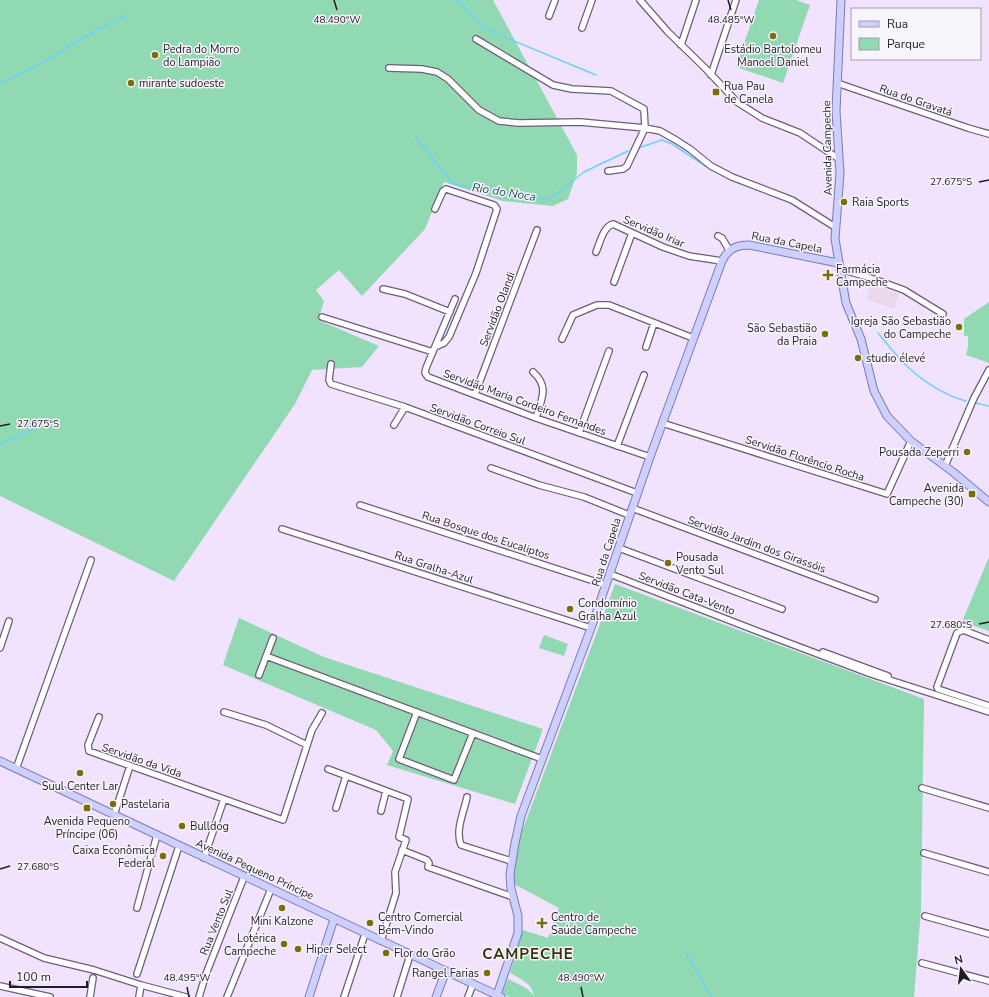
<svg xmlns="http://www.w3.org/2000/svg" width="989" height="997" font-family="'Nunito Sans',sans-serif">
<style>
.education{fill:#e9d8ea}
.green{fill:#90d9b2}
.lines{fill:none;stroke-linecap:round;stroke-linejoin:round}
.stream{stroke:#6ad1ff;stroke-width:1.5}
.minor-casing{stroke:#6e5d7b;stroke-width:8}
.major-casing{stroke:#7b7cb1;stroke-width:9}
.minor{stroke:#fff;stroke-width:5.5}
.major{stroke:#cdcffd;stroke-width:7}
.ticks{fill:none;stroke:#221c28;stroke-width:1.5}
.poi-dot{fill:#796e0b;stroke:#f8f4fb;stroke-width:1.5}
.labels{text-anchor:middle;stroke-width:3;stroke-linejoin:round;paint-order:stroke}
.poi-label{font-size:11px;fill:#221c28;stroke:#f8f4fb;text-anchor:start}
.street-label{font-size:11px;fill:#221c28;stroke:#f8f4fb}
.water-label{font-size:12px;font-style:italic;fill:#224e62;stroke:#f8f4fb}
.district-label{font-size:15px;font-weight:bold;letter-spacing:1px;fill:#383307;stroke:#f8f4fb}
.ticks-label{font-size:10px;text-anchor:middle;fill:#221c28;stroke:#f8f4fb;stroke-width:3;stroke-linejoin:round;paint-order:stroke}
</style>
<rect width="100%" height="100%" fill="#f1e2fd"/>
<path class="education" d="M 871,285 L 899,294 L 894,309 L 866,299 Z"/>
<path class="green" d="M 0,0 L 493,0 L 577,155 L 577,173 L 568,199 L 553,206 L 503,201 L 444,182 L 425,229 L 362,296 L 339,270 L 316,290 L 324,301 L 318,320 L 379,346 L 362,367 L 312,370 L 295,404 L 174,581 L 0,496 Z
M 759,0 L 796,0 L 810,5 L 783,83 L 736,67 Z
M 989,302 L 989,363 L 966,355 L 968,347 L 968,336 L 964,336 L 964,319 Z
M 989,557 L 989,631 L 962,622 Z
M 615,584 L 924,699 L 921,909 L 914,997 L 510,997 L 502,994 L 508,979 L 526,988 L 534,995 C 531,983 521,979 510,973 L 523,930 L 548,938 L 559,908 L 514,884 L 513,865 L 518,842 Z
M 239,618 L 324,657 L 543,729 L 515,804 L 387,765 L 393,751 L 376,730 L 223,665 Z
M 544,635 L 568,644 L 564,656 L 539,648 Z"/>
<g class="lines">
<path class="stream" d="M 454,0 L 460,2 L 478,23 L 490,31 L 596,75
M 0,83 C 32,70 60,52 90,34 C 103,27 116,21 129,14
M 414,135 L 453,184 L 548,200 L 584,172 L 628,151
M 638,148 L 662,140 L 672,144 L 707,167
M 723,175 L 734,181 L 745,185
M 878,333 C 888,345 898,358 909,368 C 924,382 946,396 966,401
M 975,403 L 989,406
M 0,444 L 34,429
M 686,954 L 712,997"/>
<g class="minor-casing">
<path id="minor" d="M 640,0 L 668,32 L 705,68 L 737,102 L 762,118 L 800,133 L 839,159
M 549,16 L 555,0
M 582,28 L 592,0
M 476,39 L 553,85 L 572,89 L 611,91 L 644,109 L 645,128 L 627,166 L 623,169 L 608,171
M 681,45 L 696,0
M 389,68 L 422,69 L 437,72 L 448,79 L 479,110 L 499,121 L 519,123 L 580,122 L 645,128 L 660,131 L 676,140 L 690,149 L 711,166 L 732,177 L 792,200 L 835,227
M 711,75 L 736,0
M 837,83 L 968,128 L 989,134
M 435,209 L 443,191 L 446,189 L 494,205 L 497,209 L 476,273 L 449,337 L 444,343 L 435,347
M 718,236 L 722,238 L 729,250
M 596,252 C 600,243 603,227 613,224 L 663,247 L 689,256 L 722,261
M 840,269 L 865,276 L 904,290 L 943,314
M 614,282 L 632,233
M 383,289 L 405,294 L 450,312
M 455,299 L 426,368 L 425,373 L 428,377 L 536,418 L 650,457
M 322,317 L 433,352
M 562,339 L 573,315 L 597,305 L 609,305 L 693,338
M 646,347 L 654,323
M 331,364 L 329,380 L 331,384 L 405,407 L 637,493
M 533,372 C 550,387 541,400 536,418
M 475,394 L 537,230
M 662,423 L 887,494 L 911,441
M 394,425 L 405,407
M 579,433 L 609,351
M 617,446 L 644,375
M 945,466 L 974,398 L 989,370
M 491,468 L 539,485 L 584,497 L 629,515
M 360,505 L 606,585
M 632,508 L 875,599
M 282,529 L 591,628
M 619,548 L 782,609
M 610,574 L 757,631 L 871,674 L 989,712
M 989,640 L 963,630 L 957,633 L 937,687 L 938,689 L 989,706
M 0,648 L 9,621
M 823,652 L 888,676
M 266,656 L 542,759
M 259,675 L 273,638
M 224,712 L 266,725 L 307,745
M 417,712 L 399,759 L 454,780 L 473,733
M 99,717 L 88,745 L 89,751 L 224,799
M 16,769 L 91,560
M 328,769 L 408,799 L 399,837 L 406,840 L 395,872 L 396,893 L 381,941
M 922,788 L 989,808
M 467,797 C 464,812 455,830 461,845 L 511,861
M 336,808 L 346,776
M 381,811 L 386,791
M 114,815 L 130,766
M 402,850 L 427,860 L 429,863 L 428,867 L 513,897
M 924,853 L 989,872
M 204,858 L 224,799 L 283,820 L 312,730 L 322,713
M 137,908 L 157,835
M 925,916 L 989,934
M 0,938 L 44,958 L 94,970 L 141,985 L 186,997
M 922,963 L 989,981
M 137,974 L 179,846
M 0,986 L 50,997
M 90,997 L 93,978
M 139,997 L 141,985
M 199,997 L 206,974 L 244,877
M 227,997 L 271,889
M 344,997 L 365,934
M 397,997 L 410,955
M 468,997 L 473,984"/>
</g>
<g class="major-casing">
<path id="major" d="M 841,0 L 836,111 L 840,173 L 835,239 L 846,303 L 861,339 L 874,391 L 887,416 L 911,441 L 953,472 L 989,502
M 0,761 L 501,997
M 497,995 L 518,933 L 518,916 L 511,889 L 510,874 L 515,843 L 521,816 L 591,628 L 650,457 L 722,261 C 728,249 736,245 749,245 L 838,263
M 309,997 L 334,919
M 436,997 L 446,971"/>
</g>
<use href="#minor" class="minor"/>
<use href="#major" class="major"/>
</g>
<path class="ticks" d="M 334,0 L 337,10M 728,0 L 731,10M 979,182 L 989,180M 0,426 L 10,424M 979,624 L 989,622M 0,869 L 10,866M 187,987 L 189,997M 581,987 L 583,997"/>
<g class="poi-dot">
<circle cx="773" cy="36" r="4"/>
<circle cx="155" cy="55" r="4"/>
<circle cx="131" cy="83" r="4"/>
<rect x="712" y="88" width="8" height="8" rx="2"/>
<circle cx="844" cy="202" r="4"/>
<path d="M826 269h4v4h4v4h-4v4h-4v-4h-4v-4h4z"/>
<circle cx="959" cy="327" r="4"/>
<circle cx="825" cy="334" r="4"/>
<circle cx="858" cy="358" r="4"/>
<circle cx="967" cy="452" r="4"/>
<rect x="968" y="490" width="8" height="8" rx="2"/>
<circle cx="668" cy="563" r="4"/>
<circle cx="570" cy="609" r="4"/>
<circle cx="80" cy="773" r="4"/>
<circle cx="113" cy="804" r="4"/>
<rect x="83" y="804" width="8" height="8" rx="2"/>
<circle cx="182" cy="826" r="4"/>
<circle cx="163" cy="856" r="4"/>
<circle cx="282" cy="908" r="4"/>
<circle cx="370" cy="923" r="4"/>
<path d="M540 917h4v4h4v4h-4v4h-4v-4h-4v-4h4z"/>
<circle cx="284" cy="944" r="4"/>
<circle cx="298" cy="949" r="4"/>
<circle cx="386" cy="953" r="4"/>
<circle cx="487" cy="973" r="4"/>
</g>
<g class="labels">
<g class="poi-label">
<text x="163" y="53">Pedra do Morro<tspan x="163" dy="13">do Lampião</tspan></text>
<text x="773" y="53" text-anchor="middle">Estádio Bartolomeu<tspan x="773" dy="13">Manoel Daniel</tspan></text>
<text x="139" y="87">mirante sudoeste</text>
<text x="724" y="90">Rua Pau<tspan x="724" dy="13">de Canela</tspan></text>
<text x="852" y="206">Raia Sports</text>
<text x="836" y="273">Farmácia<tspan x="836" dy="13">Campeche</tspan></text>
<text x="951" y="325" text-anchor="end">Igreja São Sebastião<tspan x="951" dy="13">do Campeche</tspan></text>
<text x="817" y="332" text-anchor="end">São Sebastião<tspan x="817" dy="13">da Praia</tspan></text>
<text x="866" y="362">studio élevé</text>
<text x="959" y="456" text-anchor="end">Pousada Zeperri</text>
<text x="964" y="492" text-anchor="end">Avenida<tspan x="964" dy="13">Campeche (30)</tspan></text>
<text x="676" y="561">Pousada<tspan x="676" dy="13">Vento Sul</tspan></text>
<text x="578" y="607">Condomínio<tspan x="578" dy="13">Gralha Azul</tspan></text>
<text x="80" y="790" text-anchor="middle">Suul Center Lar</text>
<text x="121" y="808">Pastelaria</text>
<text x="87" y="825" text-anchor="middle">Avenida Pequeno<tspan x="87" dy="13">Príncipe (06)</tspan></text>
<text x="190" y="830">Bulldog</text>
<text x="155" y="854" text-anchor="end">Caixa Econômica<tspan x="155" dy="13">Federal</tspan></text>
<text x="378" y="921">Centro Comercial<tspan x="378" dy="13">Bem-Vindo</tspan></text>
<text x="551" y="921">Centro de<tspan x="551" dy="13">Saúde Campeche</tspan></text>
<text x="282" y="925" text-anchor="middle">Mini Kalzone</text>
<text x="276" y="942" text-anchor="end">Lotérica<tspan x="276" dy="13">Campeche</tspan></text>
<text x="306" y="953">Hiper Select</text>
<text x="394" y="957">Flor do Grão</text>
<text x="479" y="977" text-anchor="end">Rangel Farias</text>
</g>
<g class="street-label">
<text transform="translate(916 100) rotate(19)" y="4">Rua do Gravatá</text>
<text transform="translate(827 148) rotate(-91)" y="4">Avenida Campeche</text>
<text transform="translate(654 231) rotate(23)" y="4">Servidão Iriar</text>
<text transform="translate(787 242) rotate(11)" y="4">Rua da Capela</text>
<text transform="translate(497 309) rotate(-69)" y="4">Servidão Olandi</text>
<text transform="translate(525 402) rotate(20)" y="4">Servidão Maria Cordeiro Fernandes</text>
<text transform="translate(478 424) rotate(20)" y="4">Servidão Correio Sul</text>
<text transform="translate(805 458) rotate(18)" y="4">Servidão Florêncio Rocha</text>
<text transform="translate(486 535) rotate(18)" y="4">Rua Bosque dos Eucaliptos</text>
<text transform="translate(757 544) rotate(20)" y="4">Servidão Jardim dos Girassóis</text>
<text transform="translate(606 552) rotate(-72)" y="4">Rua da Capela</text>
<text transform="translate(434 567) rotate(18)" y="4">Rua Gralha-Azul</text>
<text transform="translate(687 593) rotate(21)" y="4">Servidão Cata-Vento</text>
<text transform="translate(142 760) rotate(19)" y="4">Servidão da Vida</text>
<text transform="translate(255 869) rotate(25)" y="4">Avenida Pequeno Príncipe</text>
<text transform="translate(216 922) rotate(-68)" y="4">Rua Vento Sul</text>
</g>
<g class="water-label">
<text transform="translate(504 192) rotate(9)" y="4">Rio do Noca</text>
</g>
<g class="district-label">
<text x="528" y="959">CAMPECHE</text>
</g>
</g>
<g class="ticks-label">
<text x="337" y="23">48.490°W</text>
<text x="731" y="23">48.485°W</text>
<text x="951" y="185">27.675°S</text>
<text x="38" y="427">27.675°S</text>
<text x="951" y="628">27.680°S</text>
<text x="38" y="870">27.680°S</text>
<text x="187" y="981">48.495°W</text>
<text x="581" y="981">48.490°W</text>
</g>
<rect x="851" y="8" width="130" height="52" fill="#f8f4fb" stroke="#a29ea7"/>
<rect x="859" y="21" width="20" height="6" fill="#cdcffd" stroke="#a29ea7"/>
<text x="887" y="28" font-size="12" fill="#221c28">Rua</text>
<rect x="859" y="38" width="20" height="12" fill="#90d9b2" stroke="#a29ea7"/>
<text x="887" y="48" font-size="12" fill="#221c28">Parque</text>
<g transform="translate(961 969) rotate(346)" stroke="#f8f4fb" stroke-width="3" paint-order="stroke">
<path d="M0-3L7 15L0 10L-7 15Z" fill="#221c28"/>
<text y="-6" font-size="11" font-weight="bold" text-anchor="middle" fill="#221c28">N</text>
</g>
<path d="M10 981v6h77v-6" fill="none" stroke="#221c28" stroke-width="2"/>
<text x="16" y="981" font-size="12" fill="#221c28" stroke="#f8f4fb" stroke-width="3" paint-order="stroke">100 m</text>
</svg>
